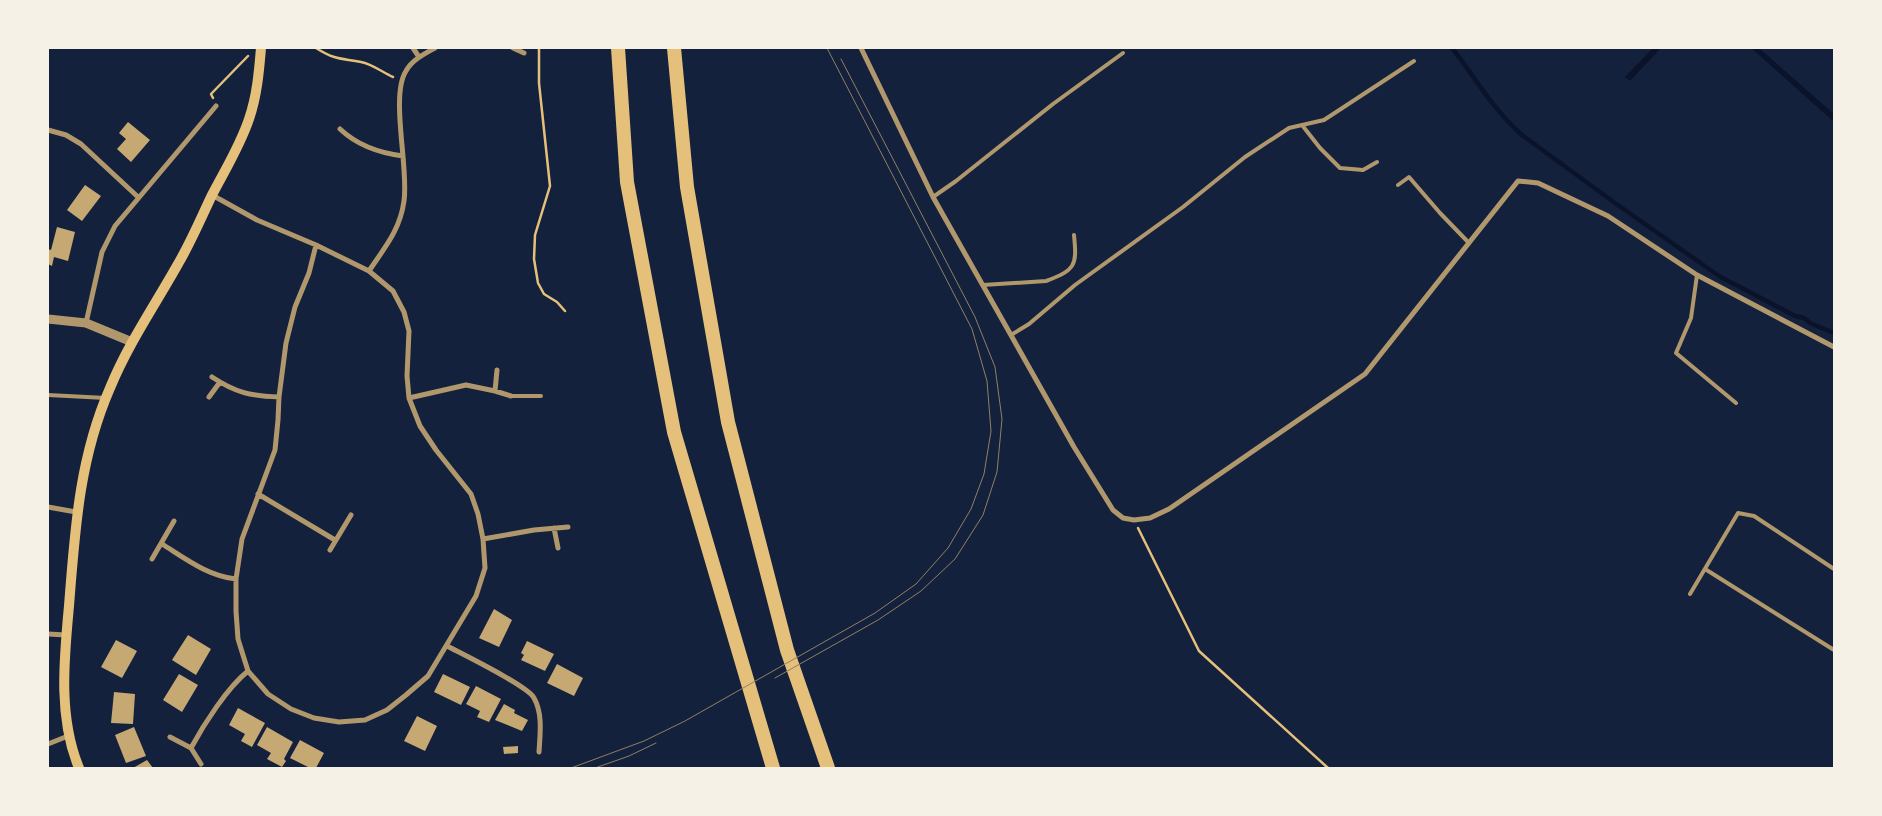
<svg xmlns="http://www.w3.org/2000/svg" width="1882" height="816" font-family="Roboto,sans-serif">
<style>
.water{fill:#0b132b}
.lines{fill:none;stroke-linecap:round;stroke-linejoin:round}
.stream{stroke:#0b132b;stroke-width:4.5}
.building{fill:#c6a872}
.path{stroke:#e5c07b;stroke-width:2.5}
.service{stroke:#b1986c;stroke-width:4}
.minor{stroke:#b1986c;stroke-width:5}
.tertiary{stroke:#b1986c;stroke-width:9}
.secondary{stroke:#e5c07b;stroke-width:10}
.motorway{stroke:#e5c07b;stroke-width:14}
.tram{stroke:#918062;stroke-width:1}
</style>
<rect width="100%" height="100%" fill="#14213d"/>
<path class="water" d="M 1653,48 L 1661,48 L 1630,81 L 1625,77 Z
M 1751,48 L 1759,48 L 1834,114 L 1834,122 Z"/>
<g class="lines">
<path class="stream" d="M 1452,48 C 1475,77 1493,110 1522,135 L 1615,203 L 1719,276 L 1795,316 L 1804,318 L 1810,323 L 1834,333"/>
</g>
<path class="building" d="M 128,122 L 150,140 L 131,162 L 117,149 L 126,139 L 119,133 Z
M 85,185 L 101,196 L 82,221 L 67,210 Z
M 57,227 L 75,232 L 68,261 L 54,257 L 52,266 L 48,264 L 48,249 L 51,250 Z
M 494,609 L 512,620 L 499,647 L 479,638 Z
M 188,635 L 211,649 L 196,675 L 172,660 Z
M 116,640 L 137,651 L 122,678 L 101,667 Z
M 527,641 L 554,654 L 545,671 L 521,660 L 524,655 L 521,653 Z
M 557,664 L 583,678 L 574,696 L 547,683 Z
M 179,674 L 198,685 L 182,712 L 163,700 Z
M 443,674 L 470,687 L 461,705 L 434,692 Z
M 476,686 L 501,699 L 489,722 L 477,717 L 480,711 L 466,704 Z
M 114,692 L 135,694 L 133,724 L 111,723 Z
M 504,704 L 515,710 L 514,713 L 528,720 L 522,731 L 495,720 Z
M 238,708 L 265,723 L 252,747 L 241,741 L 245,734 L 229,725 Z
M 417,716 L 437,726 L 425,751 L 404,741 Z
M 134,727 L 146,756 L 126,763 L 115,735 Z
M 267,727 L 293,742 L 284,759 L 286,761 L 282,767 L 267,759 L 271,753 L 257,745 Z
M 300,740 L 324,753 L 316,768 L 310,768 L 290,758 Z
M 518,746 L 518,753 L 504,754 L 503,747 Z
M 147,760 L 153,768 L 133,768 Z"/>
<g class="lines">
<path class="path" d="M 316,48 C 335,60 340,58 361,62 C 372,64 382,72 393,77
M 539,48 L 539,83 L 550,186 L 535,235 L 534,259 L 538,283 L 544,294 L 557,302 L 565,311
M 213,98 L 211,94 L 248,56
M 1138,528 L 1199,651 L 1328,768"/>
<path class="service" d="M 1302,125 L 1320,148 L 1340,168 L 1363,170 L 1377,162
M 1398,185 L 1409,177 L 1440,213 L 1469,243
M 933,197 L 956,181 L 1053,104 L 1123,53
M 1697,275 L 1691,318 L 1676,353 L 1736,403
M 983,285 L 1046,281 C 1076,270 1077,265 1074,235
M 1011,335 L 1029,324 L 1075,285 L 1183,207 L 1245,157 L 1289,128 L 1324,120 L 1414,61
M 48,395 L 106,398
M 511,396 L 541,396
M 1705,569 L 1834,650
M 1690,594 L 1738,513 L 1754,516 L 1834,569"/>
<path class="minor" d="M 413,48 L 419,57
M 513,48 L 524,53
M 861,48 L 933,197 L 1074,447 L 1113,510 L 1123,518 L 1134,520 L 1150,518 L 1169,509 L 1365,374 L 1518,181 L 1538,183 L 1608,216 L 1697,275 L 1834,347
M 340,129 C 358,146 379,153 403,156
M 48,130 L 66,135 L 81,144 L 138,197
M 212,195 L 257,220 L 316,245 L 369,271 L 393,291 L 404,312 L 409,331 L 407,376 L 409,398 L 420,426 L 436,450 L 471,494 L 478,514 L 483,539 L 485,568 L 476,596 L 428,676 L 406,695 L 387,710 L 365,720 L 339,722 L 314,718 L 291,709 L 268,694 L 248,671 L 238,639 L 236,611 L 236,579 L 242,539 L 275,450 L 278,420 L 279,397 L 286,343 L 295,307 L 309,273 L 316,245
M 369,271 C 385,247 400,230 404,201 C 409,168 390,96 406,71 C 412,60 424,54 435,48
M 86,323 L 102,252 L 115,226 L 216,106
M 212,377 C 236,393 251,396 279,397
M 495,391 L 497,370
M 209,397 L 220,382
M 409,398 L 466,385 L 495,391 L 511,396
M 258,494 L 335,540
M 48,507 L 76,512
M 554,528 L 558,548
M 483,539 L 534,530 L 568,527
M 162,544 C 186,559 208,576 236,579
M 330,550 L 351,515
M 152,559 L 174,521
M 48,634 L 66,635
M 447,646 C 462,654 528,686 534,698 C 543,714 540,734 539,752
M 170,737 L 191,748 L 201,764
M 48,744 L 68,736
M 191,748 C 204,724 227,688 248,671"/>
<path class="tertiary" d="M 48,319 L 86,323 L 132,342"/>
<path class="secondary" d="M 79,768 C 58,717 64,660 69,606 C 75,530 79,459 110,388 C 128,344 155,305 178,264 C 191,242 201,218 212,195 C 225,170 240,146 249,119 C 257,96 259,72 261,48"/>
<path class="motorway" d="M 618,48 L 627,182 L 674,432 L 773,768
M 674,48 L 687,187 L 728,422 L 787,650 L 828,768"/>
<path class="tram" d="M 775,678 L 878,620 L 921,591 L 955,559 L 983,515 L 997,472 L 1002,419 L 995,367 L 975,317 L 841,59
M 571,768 L 644,741 L 685,721 L 875,613 L 916,584 L 948,548 L 971,509 L 984,474 L 991,431 L 987,381 L 972,329 L 827,48
M 595,768 L 629,756 L 656,743"/>
</g>
<rect width="1882" height="816" fill="none" stroke="#f6f1e7" stroke-width="98"/>
</svg>
